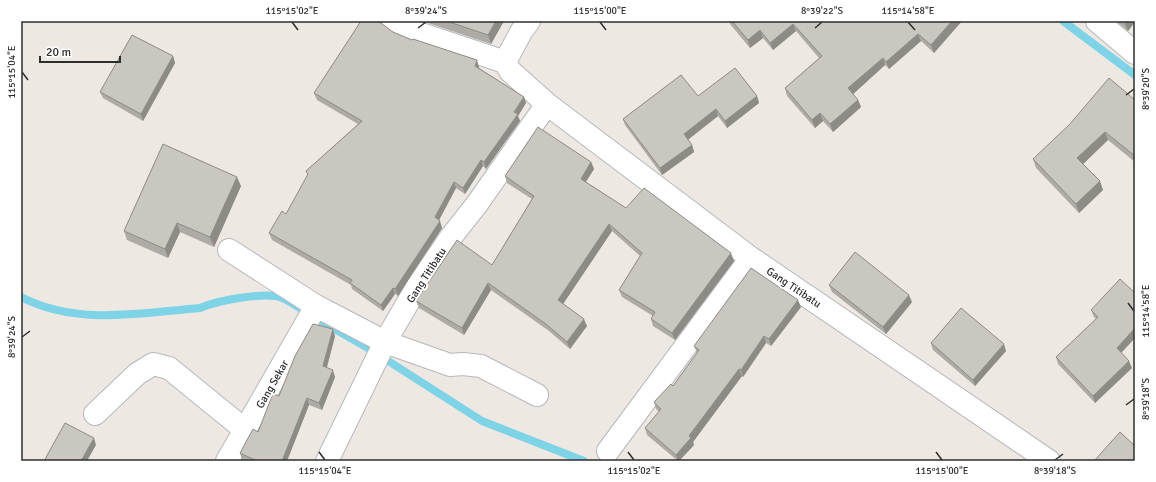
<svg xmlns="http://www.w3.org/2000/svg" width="1156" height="482" font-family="Signika,sans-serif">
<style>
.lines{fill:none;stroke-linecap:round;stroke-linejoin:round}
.stream{stroke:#7ed3e6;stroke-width:8}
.minor-casing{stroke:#b5b8c0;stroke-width:24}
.tertiary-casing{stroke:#b5b8c0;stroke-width:24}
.minor{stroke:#fff;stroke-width:22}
.tertiary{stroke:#fff;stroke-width:22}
.wall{fill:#aeaaa5}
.shaded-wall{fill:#8d8b86}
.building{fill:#cac6c0;stroke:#8d8b86}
.ticks{fill:none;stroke:#2e2e2e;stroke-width:1.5}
.labels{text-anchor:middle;stroke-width:4;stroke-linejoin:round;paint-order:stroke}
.street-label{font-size:11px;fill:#2e2e2e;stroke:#fff}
.neatline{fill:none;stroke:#2e2e2e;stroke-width:1.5}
.ticks-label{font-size:10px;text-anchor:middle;fill:#2e2e2e}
</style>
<rect width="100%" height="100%" fill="#eee8e2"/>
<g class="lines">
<path class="stream" d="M 1063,21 L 1135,75
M 21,297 C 77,326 139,313 200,308 C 219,300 255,294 276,296 C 285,297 298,307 306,312
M 321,321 L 368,348 L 482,421 L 584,461"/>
<g class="minor-casing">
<path id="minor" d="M 393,21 L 403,28 L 505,62
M 529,21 L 521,32 L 505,62 L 510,71 L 547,104 L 751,258 L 1049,461
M 229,250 L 316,306 L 385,342 L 450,365 L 463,364 L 481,366 L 537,395
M 95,414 L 137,374 L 153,364 L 169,368 L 245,430
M 608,451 L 751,258
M 227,461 L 316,306
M 327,461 L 385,342 L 417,287 L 451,237 L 477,204 L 547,104"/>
</g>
<g class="tertiary-casing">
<path id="tertiary" d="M 1097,21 L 1135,53"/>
</g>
<use href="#minor" class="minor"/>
<use href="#tertiary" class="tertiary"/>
</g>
<path class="wall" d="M 427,21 L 504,21 L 491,44 L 428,23 Z
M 729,21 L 962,21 L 934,53 L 921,41 L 889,69 L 885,65 L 853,94 L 858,100 L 861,107 L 833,132 L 823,121 L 815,128 L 787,96 L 785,88 L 819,58 L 796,31 L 773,50 L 763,38 L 750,48 L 730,24 Z
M 1116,21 L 1135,21 L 1135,22 L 1128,31 Z
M 393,32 L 412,40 L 479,67 L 479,68 L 524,97 L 526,103 L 518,116 L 520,121 L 486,169 L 483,166 L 465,194 L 456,188 L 439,220 L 442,228 L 398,296 L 395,294 L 383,311 L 352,289 L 351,285 L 272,240 L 269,233 L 286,214 L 308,175 L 306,171 L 358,124 L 317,100 L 314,93 Z
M 173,56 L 175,63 L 143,121 L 103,98 L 100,92 Z
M 698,96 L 757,96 L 759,103 L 727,128 L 718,116 L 688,140 L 692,145 L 694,152 L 662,175 L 625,125 L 623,119 Z
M 1135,100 L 1135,162 L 1108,140 L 1083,164 L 1103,190 L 1079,213 L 1036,168 L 1033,159 Z
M 591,162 L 594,169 L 586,182 L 626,208 L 734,261 L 675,340 L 653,326 L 651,319 L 653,316 L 622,297 L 619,290 L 640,256 L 612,231 L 563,304 L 587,326 L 570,349 L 549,331 L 491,290 L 464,335 L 419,308 L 416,301 L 492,265 L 532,199 L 507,183 L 505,176 Z
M 241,186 L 214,247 L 180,232 L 168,258 L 127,240 L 124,231 Z
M 829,285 L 912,302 L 886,334 L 832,292 Z
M 1135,293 L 1135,338 L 1121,353 L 1132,368 L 1095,403 L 1058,364 L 1056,357 L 1096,319 L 1094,317 L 1091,310 Z
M 801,307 L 771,346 L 766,343 L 743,377 L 742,376 L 693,442 L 694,445 L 679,461 L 678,461 L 647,435 L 645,428 L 659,412 L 656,409 L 654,402 L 673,386 L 697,353 L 694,346 Z
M 335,336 L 327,368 L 335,377 L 322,410 L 309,405 L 287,461 L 245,461 L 242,460 L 240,453 L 258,432 Z
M 931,343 L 1006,351 L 975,386 L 933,350 Z"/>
<path class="shaded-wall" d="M 496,21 L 504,21 L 491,44 L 488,35 Z
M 952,21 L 962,21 L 934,53 L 931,45 Z
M 1124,21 L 1135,21 L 1135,22 L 1128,31 Z
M 793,24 L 796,31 L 773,50 L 770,43 Z
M 760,30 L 763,38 L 750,48 L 748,40 Z
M 918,34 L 921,41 L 889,69 L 886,62 Z
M 173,56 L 175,63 L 143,121 L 141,114 Z
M 883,58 L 885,65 L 851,96 L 848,88 Z
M 477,60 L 479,67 L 477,73 L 475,66 Z
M 757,96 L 759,103 L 727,128 L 725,121 Z
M 524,97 L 526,103 L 518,116 L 520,121 L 486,169 L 484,162 Z
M 858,100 L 861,107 L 833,132 L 830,124 Z
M 716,109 L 718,116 L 686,141 L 684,134 Z
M 820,113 L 823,121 L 815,128 L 812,120 Z
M 1105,132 L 1108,140 L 1080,167 L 1077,158 Z
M 692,145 L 694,152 L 662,175 L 660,168 Z
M 481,160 L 483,166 L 465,194 L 463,188 Z
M 591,162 L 594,169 L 583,186 L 581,179 Z
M 237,177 L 241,186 L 214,247 L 210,237 Z
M 1100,181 L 1103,190 L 1079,213 L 1076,204 Z
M 454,182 L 456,188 L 437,224 L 435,217 Z
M 440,221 L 442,228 L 398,296 L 395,289 Z
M 177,223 L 180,232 L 168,258 L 165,249 Z
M 609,224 L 612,231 L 561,307 L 558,300 Z
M 731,253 L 734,261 L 675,340 L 672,333 Z
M 488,283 L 491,290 L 464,335 L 462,328 Z
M 393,288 L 395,294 L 383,311 L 381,305 Z
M 909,295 L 912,302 L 886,334 L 883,327 Z
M 798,300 L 801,307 L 771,346 L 769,339 Z
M 584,319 L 587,326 L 570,349 L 567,342 Z
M 1135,328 L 1135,338 L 1119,355 L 1117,348 Z
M 333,329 L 335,336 L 325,373 L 323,366 Z
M 764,336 L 766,343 L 743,377 L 741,370 Z
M 1004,344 L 1006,351 L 975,386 L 973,380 Z
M 1129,361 L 1132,368 L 1095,403 L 1093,396 Z
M 739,369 L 742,376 L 693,442 L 694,445 L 679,461 L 678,461 L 676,455 L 689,436 Z
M 333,370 L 335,377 L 322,410 L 319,403 Z
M 307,398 L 309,405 L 287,461 L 282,461 Z
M 94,438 L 96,445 L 87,461 L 81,461 Z"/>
<path class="building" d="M 361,21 L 378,21 L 393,32 L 412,40 L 413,39 L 477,60 L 475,66 L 524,97 L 514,112 L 518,114 L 484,162 L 481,160 L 463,188 L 454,182 L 435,217 L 440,221 L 395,289 L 393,288 L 381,305 L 350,283 L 352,280 L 269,233 L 282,211 L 286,214 L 308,174 L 306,171 L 362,121 L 314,93 Z
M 446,21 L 496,21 L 488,35 Z
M 732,21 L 952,21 L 931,45 L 918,34 L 886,62 L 883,58 L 848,88 L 858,100 L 830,124 L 820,113 L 812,120 L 785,88 L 822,56 L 793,24 L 770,43 L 760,30 L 748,40 Z
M 132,35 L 173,56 L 141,114 L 100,92 Z
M 735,68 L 757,96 L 725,121 L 716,109 L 684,134 L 692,145 L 660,168 L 623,119 L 681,75 L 698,96 Z
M 1109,78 L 1135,100 L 1135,156 L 1105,132 L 1077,158 L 1100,181 L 1076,204 L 1033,159 L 1070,124 Z
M 538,127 L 591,162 L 581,179 L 626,208 L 644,188 L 731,253 L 672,333 L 651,319 L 655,312 L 619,290 L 642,253 L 609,224 L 558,300 L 584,319 L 567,342 L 546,324 L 488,283 L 462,328 L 416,301 L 457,240 L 492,265 L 534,196 L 505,176 Z
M 163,144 L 237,177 L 210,237 L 177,223 L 165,249 L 124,231 Z
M 855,252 L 909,295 L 883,327 L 829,285 Z
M 751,268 L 798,300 L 769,339 L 764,336 L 741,370 L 739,369 L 689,436 L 691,438 L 676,455 L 645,428 L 661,409 L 654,402 L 671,384 L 673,386 L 699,350 L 694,346 Z
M 1120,279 L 1135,293 L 1135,328 L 1117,348 L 1129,361 L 1093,396 L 1056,357 L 1098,317 L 1091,310 Z
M 961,308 L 1004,344 L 973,380 L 931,343 Z
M 313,324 L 333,329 L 323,366 L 333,370 L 319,403 L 307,398 L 282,461 L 257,461 L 240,453 L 253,429 L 258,432 L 272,396 L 274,394 L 279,396 L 295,356 Z
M 65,423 L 94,438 L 81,461 L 44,461 Z
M 1120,432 L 1135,446 L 1135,461 L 1094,461 Z"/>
<path class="ticks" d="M 292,22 L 298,30M 600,22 L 606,30M 908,22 L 915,30M 418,28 L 426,22M 815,28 L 822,22M 22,72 L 28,80M 1126,95 L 1134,89M 1128,303 L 1134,311M 22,337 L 30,331M 1126,405 L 1134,399M 319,452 L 325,460M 628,452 L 634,460M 936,452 L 942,460M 1055,460 L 1063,454"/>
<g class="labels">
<g class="street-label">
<text transform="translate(426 275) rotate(-57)" y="4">Gang Titibatu</text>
<text transform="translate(794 287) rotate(34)" y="4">Gang Titibatu</text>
<text transform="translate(272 384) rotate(-60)" y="4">Gang Sekar</text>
</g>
</g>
<rect width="1156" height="482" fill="none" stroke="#ffffff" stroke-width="44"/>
<path d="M40 56v6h80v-6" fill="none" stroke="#2e2e2e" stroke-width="2"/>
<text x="46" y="56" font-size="12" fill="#2e2e2e" stroke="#ffffff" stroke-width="3" paint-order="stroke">20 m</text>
<rect x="22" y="22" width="1112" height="438" class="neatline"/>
<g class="ticks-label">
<text x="292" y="14">115°15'02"E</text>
<text x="426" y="14">8°39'24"S</text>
<text x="600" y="14">115°15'00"E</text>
<text x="822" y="14">8°39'22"S</text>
<text x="908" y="14">115°14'58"E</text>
<text transform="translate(11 72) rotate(-90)" y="4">115°15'04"E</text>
<text transform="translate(1145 89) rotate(-90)" y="4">8°39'20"S</text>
<text transform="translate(1145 311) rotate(-90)" y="4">115°14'58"E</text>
<text transform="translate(11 337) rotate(-90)" y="4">8°39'24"S</text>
<text transform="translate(1145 399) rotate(-90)" y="4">8°39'18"S</text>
<text x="325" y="474">115°15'04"E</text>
<text x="634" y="474">115°15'02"E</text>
<text x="942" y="474">115°15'00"E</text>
<text x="1055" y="474">8°39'18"S</text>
</g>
</svg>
